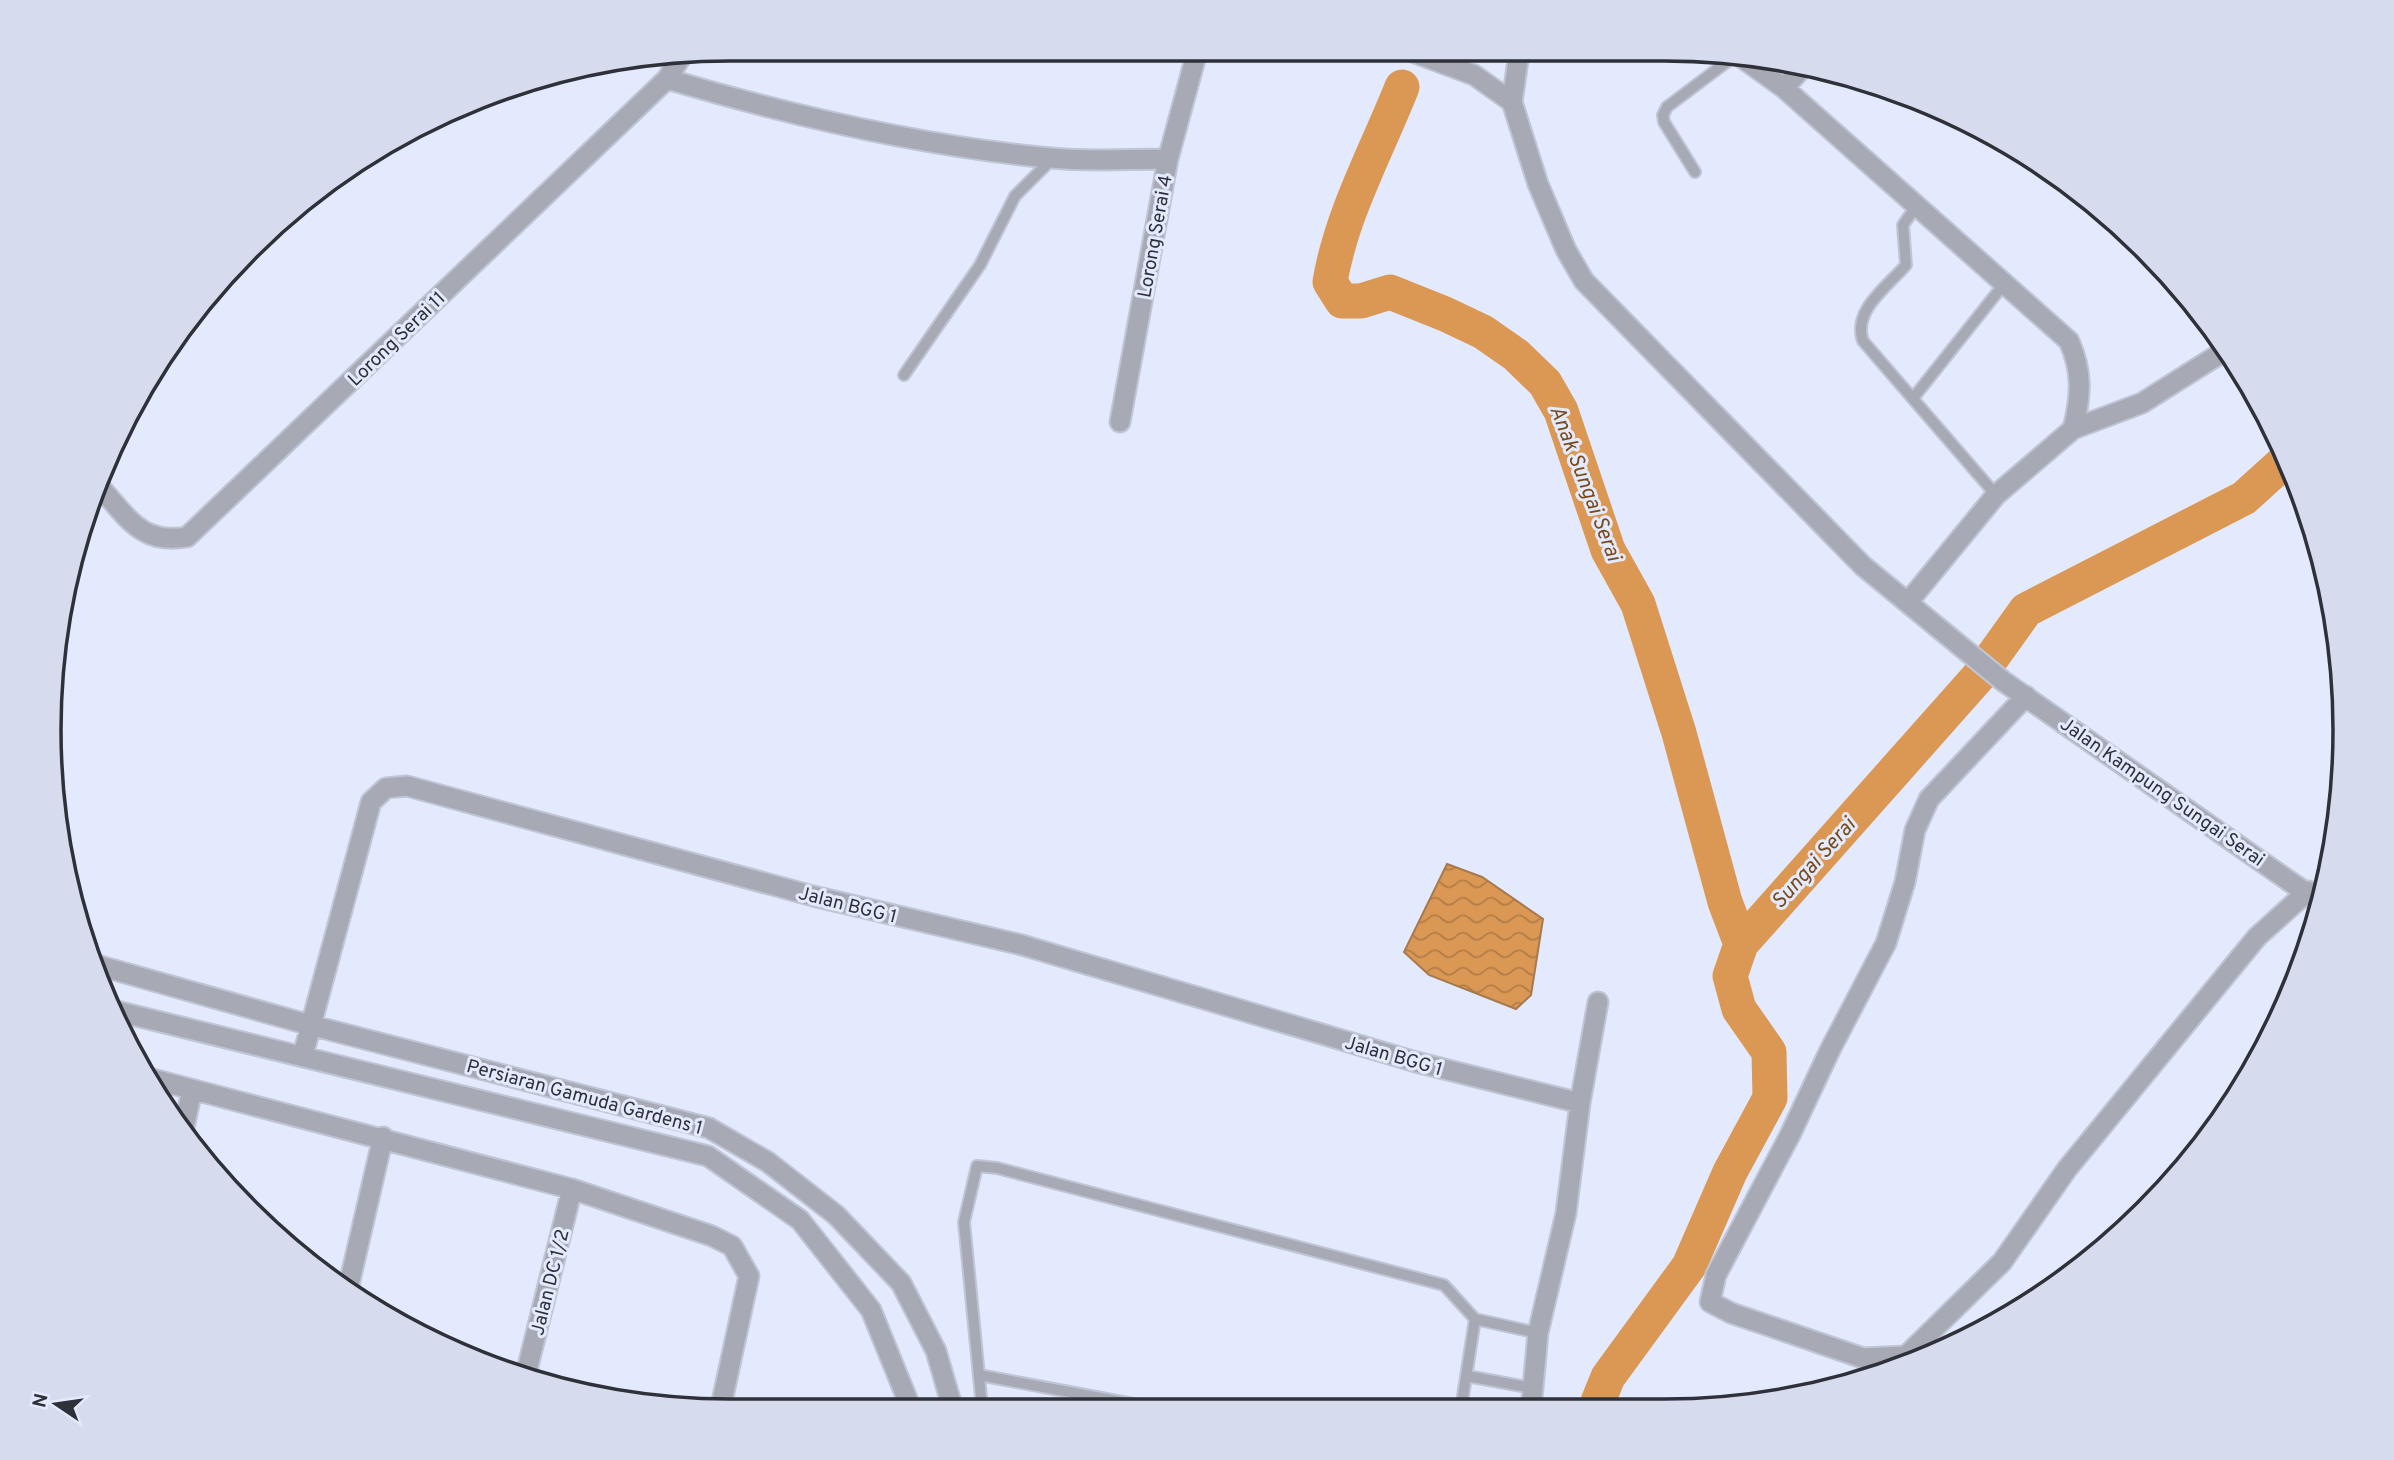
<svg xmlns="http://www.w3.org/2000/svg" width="2394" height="1460" font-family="Overpass,sans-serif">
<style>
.water{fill:url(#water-waves);stroke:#a7794c;stroke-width:2}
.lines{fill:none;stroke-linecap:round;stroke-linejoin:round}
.river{stroke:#db9854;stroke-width:35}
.service-casing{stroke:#c0c5d6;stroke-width:14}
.minor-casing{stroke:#c0c5d6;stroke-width:23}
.service{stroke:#a7aab4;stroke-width:10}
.minor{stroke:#a7aab4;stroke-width:19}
.labels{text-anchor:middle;stroke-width:6;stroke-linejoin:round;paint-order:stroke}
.street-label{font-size:19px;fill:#2f313a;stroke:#e4eafd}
.water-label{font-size:21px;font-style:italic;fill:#784b19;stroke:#e4eafd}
.rim{fill:none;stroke:#2f313a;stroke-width:3.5}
</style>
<defs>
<pattern id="water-waves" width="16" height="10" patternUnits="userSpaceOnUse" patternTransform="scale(1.75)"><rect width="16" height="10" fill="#db9854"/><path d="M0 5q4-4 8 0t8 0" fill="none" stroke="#b27d47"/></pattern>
</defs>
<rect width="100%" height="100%" fill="#e4eafd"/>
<path class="water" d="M 1447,864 L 1482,877 L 1543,919 L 1531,995 L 1516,1009 L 1429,975 L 1404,952 Z"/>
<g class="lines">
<path class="river" d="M 1402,87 C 1377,150 1341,215 1330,282 L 1342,301 L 1361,301 L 1390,292 L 1445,314 L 1483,332 L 1516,355 L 1545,383 L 1561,411 L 1608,550 L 1638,604 L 1679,733 L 1725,902 L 1741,944
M 1595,1409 L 1608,1377 L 1689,1266 L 1730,1172 L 1770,1098 L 1769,1052 L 1739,1009 L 1730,976 L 1741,944 L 1978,677 L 2026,610 L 2244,498 L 2286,460"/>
<g class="service-casing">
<path id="service" d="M 1695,172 L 1664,122 L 1663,115 L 1667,107 L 1736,55
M 1917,205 L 1903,225 L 1906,265 C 1887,287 1852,311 1863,341 L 1996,495
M 904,375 L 980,265 L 1015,196 L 1052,159
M 1914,397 L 2004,284
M 979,1375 L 1149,1407
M 1467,1376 L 1532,1388
M 982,1407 L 964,1222 L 977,1166 L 997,1168 L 1444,1285 L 1475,1319 L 1538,1333
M 1461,1409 L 1475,1319"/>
</g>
<g class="minor-casing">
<path id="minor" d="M 1415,53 L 1474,75 L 1512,102 L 1538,184 L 1566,250 L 1584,281 L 1863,566 L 2003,681 L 2322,904
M 1738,55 L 1784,88 L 2069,341 C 2083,373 2081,396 2073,429
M 667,79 C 792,116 920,146 1051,158 C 1089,162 1129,159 1168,159
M 1784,88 L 1802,68
M 1512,102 L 1519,53
M 1120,422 L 1168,159 L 1197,52
M 98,485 C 127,516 140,545 187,537 L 667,79 L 681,57
M 1909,601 L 1996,495 L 2073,429 L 2142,403 L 2226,350
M 2026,696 L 1929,799 L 1915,830 L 1905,882 L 1886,943 L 1830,1050 L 1790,1135 L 1716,1275 L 1710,1302 L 1731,1313 L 1863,1358 L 1906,1356 L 2002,1262 L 2067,1169 L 2257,937 L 2308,891
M 93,964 L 310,1025 L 709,1128 L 768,1162 L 836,1215 L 901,1283 L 936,1351 L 952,1406
M 116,1011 L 708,1156 L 800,1220 L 871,1310 L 910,1406
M 303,1055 L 371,802 L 386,788 L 407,786 L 813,896 L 1022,945 L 1416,1062 L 1580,1103
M 149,1078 L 572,1189 L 712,1236 L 732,1246 L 749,1276 L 721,1406
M 183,1132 L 192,1090
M 348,1289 L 383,1137
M 526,1374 L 572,1189
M 1531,1409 L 1538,1333 L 1566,1213 L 1580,1103 L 1598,1002"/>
</g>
<use href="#service" class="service"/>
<use href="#minor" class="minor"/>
</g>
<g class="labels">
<g class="street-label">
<text transform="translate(1154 236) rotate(-80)" y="7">Lorong Serai 4</text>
<text transform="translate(396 338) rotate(-44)" y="7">Lorong Serai 11</text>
<text transform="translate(2163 791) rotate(35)" y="7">Jalan Kampung Sungai Serai</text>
<text transform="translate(848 904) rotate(14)" y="7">Jalan BGG 1</text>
<text transform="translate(1394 1055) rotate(16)" y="7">Jalan BGG 1</text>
<text transform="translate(585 1096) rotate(15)" y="7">Persiaran Gamuda Gardens 1</text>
<text transform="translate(549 1282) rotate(-76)" y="7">Jalan DC 1/2</text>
</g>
<g class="water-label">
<text transform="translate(1586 483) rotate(69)" y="7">Anak Sungai Serai</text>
<text transform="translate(1813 863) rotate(-48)" y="7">Sungai Serai</text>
</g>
</g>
<path d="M0 0H2394V1460H0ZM730 61H1664A669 669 0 0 1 2333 730V730A669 669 0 0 1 1664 1399H730A669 669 0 0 1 61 730V730A669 669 0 0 1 730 61Z" fill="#d6dbed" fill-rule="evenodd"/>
<path class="rim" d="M730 61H1664A669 669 0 0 1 2333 730V730A669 669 0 0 1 1664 1399H730A669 669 0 0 1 61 730V730A669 669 0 0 1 730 61Z"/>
<g transform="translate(56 1404) rotate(283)" stroke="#e4eafd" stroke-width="5" paint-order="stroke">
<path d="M0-5L12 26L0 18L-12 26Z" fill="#2f313a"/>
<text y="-10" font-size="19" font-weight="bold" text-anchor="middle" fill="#2f313a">N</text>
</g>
</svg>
